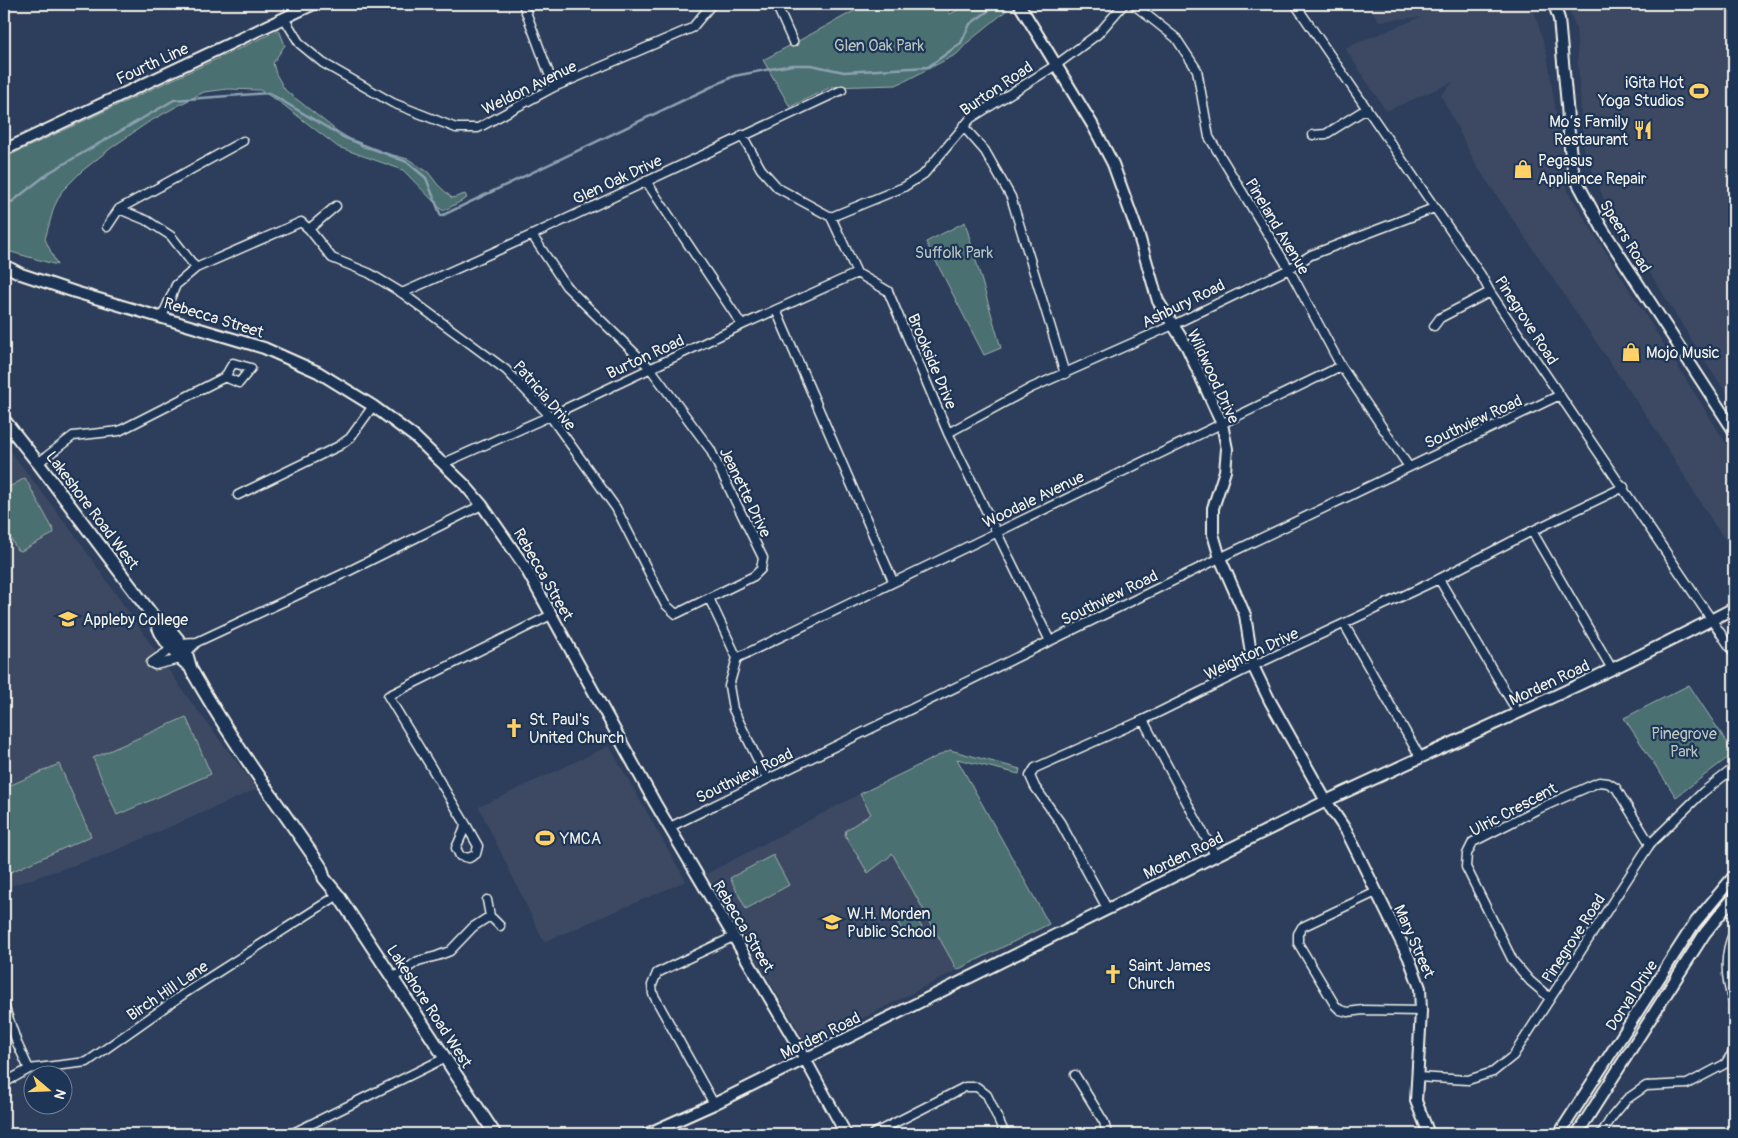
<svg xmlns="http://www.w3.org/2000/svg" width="1738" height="1138" font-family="Pangolin,sans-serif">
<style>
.built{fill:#3d4962}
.green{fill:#4b6f71;stroke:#a0b0ac}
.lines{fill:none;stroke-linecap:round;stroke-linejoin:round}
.stream{stroke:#8ca1b1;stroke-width:2.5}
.street-casing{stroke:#f4f1e8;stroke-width:11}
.secondary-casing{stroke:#f4f1e8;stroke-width:14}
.primary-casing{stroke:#f4f1e8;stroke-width:15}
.street{stroke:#1d3557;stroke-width:8}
.secondary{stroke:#1d3557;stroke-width:10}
.primary{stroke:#1d3557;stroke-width:11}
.labels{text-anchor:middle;stroke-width:4.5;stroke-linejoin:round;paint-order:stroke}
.park-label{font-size:16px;fill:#b9c4be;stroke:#1d3557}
.street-label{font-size:16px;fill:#f4f1e8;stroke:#1d3557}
.poi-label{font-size:16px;fill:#f4f1e8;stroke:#1d3557;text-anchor:start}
</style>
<rect width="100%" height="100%" fill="#2c3e5c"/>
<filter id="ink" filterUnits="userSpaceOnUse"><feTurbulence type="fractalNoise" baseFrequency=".02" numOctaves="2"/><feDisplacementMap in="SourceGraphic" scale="10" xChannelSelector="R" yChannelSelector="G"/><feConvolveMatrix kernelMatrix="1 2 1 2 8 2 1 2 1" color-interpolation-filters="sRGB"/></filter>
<g filter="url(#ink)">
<path class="built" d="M 1368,4 L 1532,4 L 1547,54 L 1568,192 L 1734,456 L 1734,552 L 1714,524 L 1654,427 L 1476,165 L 1441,95 L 1453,82 L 1386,111 L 1345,48 L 1421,17 L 1379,21 Z
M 1567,4 L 1734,4 L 1734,403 L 1707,365 L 1603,197 L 1583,145 L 1576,28 Z
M 4,443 L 77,538 L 189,699 L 257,789 L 105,855 L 4,888 Z
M 609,746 L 686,881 L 544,942 L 479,807 Z
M 860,794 L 957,970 L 808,1046 L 706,874 Z"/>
<path class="green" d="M 867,4 L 946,4 L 950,14 L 970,4 L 1002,4 L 1007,10 L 967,43 L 957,54 L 907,80 L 896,85 L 831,87 L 790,107 L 763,60 Z
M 279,30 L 285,45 L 273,63 L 276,74 L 285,90 L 337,131 L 363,147 L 408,159 L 428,172 L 438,185 L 452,198 L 465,194 L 467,198 L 443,211 L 403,170 L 338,147 L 281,103 L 260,90 L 228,89 L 204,92 L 181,104 L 147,123 L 111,148 L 82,171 L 62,191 L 54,207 L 45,239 L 57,265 L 4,250 L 4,158 Z
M 965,222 L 1001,348 L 984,355 L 926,242 Z
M 25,478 L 54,531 L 53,534 L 21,551 L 17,550 L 4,526 L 4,490 Z
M 1689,685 L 1734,753 L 1676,797 L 1624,718 Z
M 186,717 L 211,774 L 117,815 L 93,758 Z
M 950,750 L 1020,769 L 1019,774 L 957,759 L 1049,924 L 957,970 L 892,853 L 889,857 L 868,873 L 845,835 L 846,830 L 871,814 L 860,794 Z
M 59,764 L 91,836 L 4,875 L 4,788 Z
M 773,855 L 789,885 L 746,909 L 730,878 Z
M 913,915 L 922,927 L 914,937 L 905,934 L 897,922 Z"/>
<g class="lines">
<path class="stream" d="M 4,208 L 50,172 L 174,100 L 269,93 L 343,137 L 407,162 L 426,178 L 441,216 L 734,76 L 792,65 L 811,65 L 844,72 L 928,67 L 961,43 L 970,24 L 998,4"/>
<g class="street-casing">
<path id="street" d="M 523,4 L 554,87
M 776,4 L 793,42
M 1133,4 L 1176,38 L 1197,70 L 1209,137 L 1289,269 L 1341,366 L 1409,467
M 1295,4 L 1481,275 L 1490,292 L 1734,653
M 284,18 L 300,44 L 323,63 L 393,103 L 456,128 L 478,128 L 554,87 L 692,28 L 712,4
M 963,126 L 985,151 L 1011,197 L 1065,374
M 742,135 L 761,169 L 778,188 L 831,217 L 857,273 L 888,291 L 948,433 L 1050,641
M 1313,135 L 1326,134 L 1366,109
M 646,181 L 742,325
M 119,209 L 148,221 L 171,236 L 196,268
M 831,217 L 904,187 L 924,174 L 971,118 L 1056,65 L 1098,34 L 1124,4
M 107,227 L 119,209 L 243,141
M 309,229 L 336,206
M 402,293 L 532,235 L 842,90
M 776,310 L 893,581
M 162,317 L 176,285 L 196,268 L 301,222 L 309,229 L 332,258 L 369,273 L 402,293 L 506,370 L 550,416 L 616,508 L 665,604 L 676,614 L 754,576 L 761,569 L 763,558 L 710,449 L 650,368 L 566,286 L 532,235
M 1434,326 L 1440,318 L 1490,292
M 948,433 L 1031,388 L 1173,325 L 1289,269 L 1311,255 L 1434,208
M 38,463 L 73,436 L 119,431 L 225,377 L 233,363 L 251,368 L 239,383 L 225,377
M 444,463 L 550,416 L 742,325 L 857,273
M 238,495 L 339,446 L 350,438 L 373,406
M 1532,531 L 1612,669
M 1439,579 L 1518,713
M 709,598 L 737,658 L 729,686 L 733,709 L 767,779
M 1344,624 L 1420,757
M 197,642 L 180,659 L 155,665 L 151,663 C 154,660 176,646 181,644 C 186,642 192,642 197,642 L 349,571 L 482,505
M 737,658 L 1341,366
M 1143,720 L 1215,855
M 465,823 L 388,696 L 551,615
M 465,823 L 478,846 L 476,854 L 469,858 L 460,856 L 456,848 L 464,830 Z
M 670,827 L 1230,553 L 1560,395
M 1376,892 L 1302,927 L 1298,934 L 1298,943 L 1335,1005 L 1340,1010 L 1348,1012 L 1363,1010 L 1421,1011
M 487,900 L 490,916 L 500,926
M 1107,908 L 1060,822 L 1035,787 L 1030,776 L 1035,768 L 1143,720 L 1253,666 L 1439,579 L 1532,531 L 1624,487
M 1734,932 C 1723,955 1726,982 1734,1005
M 393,978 L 418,961 L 437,956 L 450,951 L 473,927 L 490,916
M 1550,998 L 1530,981 L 1513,961 L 1466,867 L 1467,854 L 1473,842 L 1538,809 L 1599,782 L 1608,783 L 1616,788 L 1650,844
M 4,1005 L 17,1043 L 29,1069
M 1075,1075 L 1104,1122 L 1106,1130 L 1104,1134
M 1417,1077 L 1468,1080 L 1493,1072 L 1513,1056 L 1650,844 L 1703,792 L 1734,768
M 4,1083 L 29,1069 L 87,1062 L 185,993 L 338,895
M 714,1104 L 653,994 L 652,985 L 657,973 L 733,937
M 291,1134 L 445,1058
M 873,1134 L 965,1087 L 977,1087 L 987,1095 L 1005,1134
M 1601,1134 L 1612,1117 L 1627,1099 L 1646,1086 L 1687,1084 L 1725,1064 L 1734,1051"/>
</g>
<g class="secondary-casing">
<path id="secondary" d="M 1019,4 L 1092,124 L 1113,164 L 1139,236 L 1158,301 L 1187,347 L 1222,424 L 1227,449 L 1225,471 L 1213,508 L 1213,534 L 1220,558 L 1245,615 L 1253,666 L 1270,701 L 1326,801 L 1347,832 L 1409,958 L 1420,988 L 1421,1011 L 1416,1101 L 1429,1134
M 1554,4 L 1559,19 L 1567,105 L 1570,148 L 1574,176 L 1602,228 L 1734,431
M 4,150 L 314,4
M 4,265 L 21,274 L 75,292 L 264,348 L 318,372 L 373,406 L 415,437 L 464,484 L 482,505 L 525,567 L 655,803 L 799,1048 L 846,1134
M 647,1134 L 714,1104 L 1326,801 C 1463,737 1601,678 1734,608
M 1559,1134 L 1694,924 L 1734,876
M 1577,1134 L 1705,933 L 1734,897"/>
</g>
<g class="primary-casing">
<path id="primary" d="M 4,420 L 38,463 L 156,620 C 160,637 175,655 189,666
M 156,620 C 168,625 181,641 186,653 C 189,659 189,665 192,671 C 230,739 277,803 321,867 L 324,878 L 338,895 L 495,1134"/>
</g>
<use href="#street" class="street"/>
<use href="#secondary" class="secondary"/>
<use href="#primary" class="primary"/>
</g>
</g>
<defs>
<g id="stadium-bare" transform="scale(1.5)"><path d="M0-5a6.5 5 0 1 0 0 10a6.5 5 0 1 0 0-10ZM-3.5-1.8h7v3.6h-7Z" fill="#ffd166" stroke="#1d3557" stroke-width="2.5" paint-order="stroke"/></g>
<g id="restaurant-bare" transform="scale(1.5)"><path d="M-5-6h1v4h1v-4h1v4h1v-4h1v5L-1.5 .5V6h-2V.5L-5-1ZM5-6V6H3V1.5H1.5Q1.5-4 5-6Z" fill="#ffd166" stroke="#1d3557" stroke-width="2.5" paint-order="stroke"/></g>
<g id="shop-bare" transform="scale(1.5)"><path d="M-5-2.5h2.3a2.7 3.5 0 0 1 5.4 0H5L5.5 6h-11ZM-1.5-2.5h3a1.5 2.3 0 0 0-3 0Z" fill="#ffd166" stroke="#1d3557" stroke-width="2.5" paint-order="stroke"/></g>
<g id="school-bare" transform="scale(1.5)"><path d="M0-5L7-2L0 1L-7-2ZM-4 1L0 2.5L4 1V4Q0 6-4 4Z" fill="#ffd166" stroke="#1d3557" stroke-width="2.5" paint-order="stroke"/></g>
<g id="church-bare" transform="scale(1.5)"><path d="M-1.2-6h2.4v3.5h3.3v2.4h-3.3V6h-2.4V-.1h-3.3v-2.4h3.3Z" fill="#ffd166" stroke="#1d3557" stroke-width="2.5" paint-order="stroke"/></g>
</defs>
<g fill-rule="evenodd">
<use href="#stadium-bare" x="1699" y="91"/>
<use href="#restaurant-bare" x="1643" y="130"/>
<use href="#shop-bare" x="1523" y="169"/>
<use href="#shop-bare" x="1631" y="352"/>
<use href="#school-bare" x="68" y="619"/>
<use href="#church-bare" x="514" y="728"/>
<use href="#stadium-bare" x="545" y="838"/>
<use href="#school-bare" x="832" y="922"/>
<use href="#church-bare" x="1113" y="974"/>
</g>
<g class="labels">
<g class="park-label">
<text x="879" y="51">Glen Oak Park</text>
<text x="954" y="258">Suffolk Park</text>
<text x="1684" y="739">Pinegrove<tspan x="1684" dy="18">Park</tspan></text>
</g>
<g class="street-label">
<text transform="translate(152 63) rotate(-25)" y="6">Fourth Line</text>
<text transform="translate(529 87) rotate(-26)" y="6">Weldon Avenue</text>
<text transform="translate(996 88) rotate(-34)" y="6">Burton Road</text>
<text transform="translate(617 179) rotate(-25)" y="6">Glen Oak Drive</text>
<text transform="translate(1278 226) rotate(59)" y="6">Pineland Avenue</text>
<text transform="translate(1626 236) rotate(58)" y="6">Speers Road</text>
<text transform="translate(1183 303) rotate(-26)" y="6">Ashbury Road</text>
<text transform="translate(214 317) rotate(17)" y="6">Rebecca Street</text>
<text transform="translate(1527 320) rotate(57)" y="6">Pinegrove Road</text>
<text transform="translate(645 356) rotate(-25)" y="6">Burton Road</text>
<text transform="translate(933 361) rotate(67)" y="6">Brookside Drive</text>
<text transform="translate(1214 376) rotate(65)" y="6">Wildwood Drive</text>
<text transform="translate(545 395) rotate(49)" y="6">Patricia Drive</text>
<text transform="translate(1473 421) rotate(-25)" y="6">Southview Road</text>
<text transform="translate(746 492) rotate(64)" y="6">Jeanette Drive</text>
<text transform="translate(1033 499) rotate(-26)" y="6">Woodale Avenue</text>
<text transform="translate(93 510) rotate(53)" y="6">Lakeshore Road West</text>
<text transform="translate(544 574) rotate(60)" y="6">Rebecca Street</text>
<text transform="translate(1109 597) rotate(-26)" y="6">Southview Road</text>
<text transform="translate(1251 653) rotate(-25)" y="6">Weighton Drive</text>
<text transform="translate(1549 682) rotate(-25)" y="6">Morden Road</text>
<text transform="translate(744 775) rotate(-26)" y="6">Southview Road</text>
<text transform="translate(1513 809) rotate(-28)" y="6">Ulric Crescent</text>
<text transform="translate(1183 855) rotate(-26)" y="6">Morden Road</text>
<text transform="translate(744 926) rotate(59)" y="6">Rebecca Street</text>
<text transform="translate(1573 938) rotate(-57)" y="6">Pinegrove Road</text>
<text transform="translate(1415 941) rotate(66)" y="6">Mary Street</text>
<text transform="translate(167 990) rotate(-34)" y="6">Birch Hill Lane</text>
<text transform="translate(1631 995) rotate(-57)" y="6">Dorval Drive</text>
<text transform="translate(430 1006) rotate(57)" y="6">Lakeshore Road West</text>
<text transform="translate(820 1035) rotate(-26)" y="6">Morden Road</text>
</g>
<g class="poi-label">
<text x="1684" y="88" text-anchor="end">iGita Hot<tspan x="1684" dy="18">Yoga Studios</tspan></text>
<text x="1628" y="127" text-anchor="end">Mo‘s Family<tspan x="1628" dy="18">Restaurant</tspan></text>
<text x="1538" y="166">Pegasus<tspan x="1538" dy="18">Appliance Repair</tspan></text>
<text x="1646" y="358">Mojo Music</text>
<text x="83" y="625">Appleby College</text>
<text x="529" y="725">St. Paul's<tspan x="529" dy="18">United Church</tspan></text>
<text x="560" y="844">YMCA</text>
<text x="847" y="919">W.H. Morden<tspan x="847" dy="18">Public School</tspan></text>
<text x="1128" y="971">Saint James<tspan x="1128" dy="18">Church</tspan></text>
</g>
</g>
<rect width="1738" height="1138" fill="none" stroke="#1d3557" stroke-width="20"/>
<rect x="10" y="10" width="1718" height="1118" fill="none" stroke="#f4f1e8" stroke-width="2" filter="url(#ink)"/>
<g transform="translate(48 1090) rotate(109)"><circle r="24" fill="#1d3557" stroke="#738091"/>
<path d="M0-4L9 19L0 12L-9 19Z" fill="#ffd166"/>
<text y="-8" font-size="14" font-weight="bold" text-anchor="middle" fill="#f4f1e8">N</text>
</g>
</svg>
